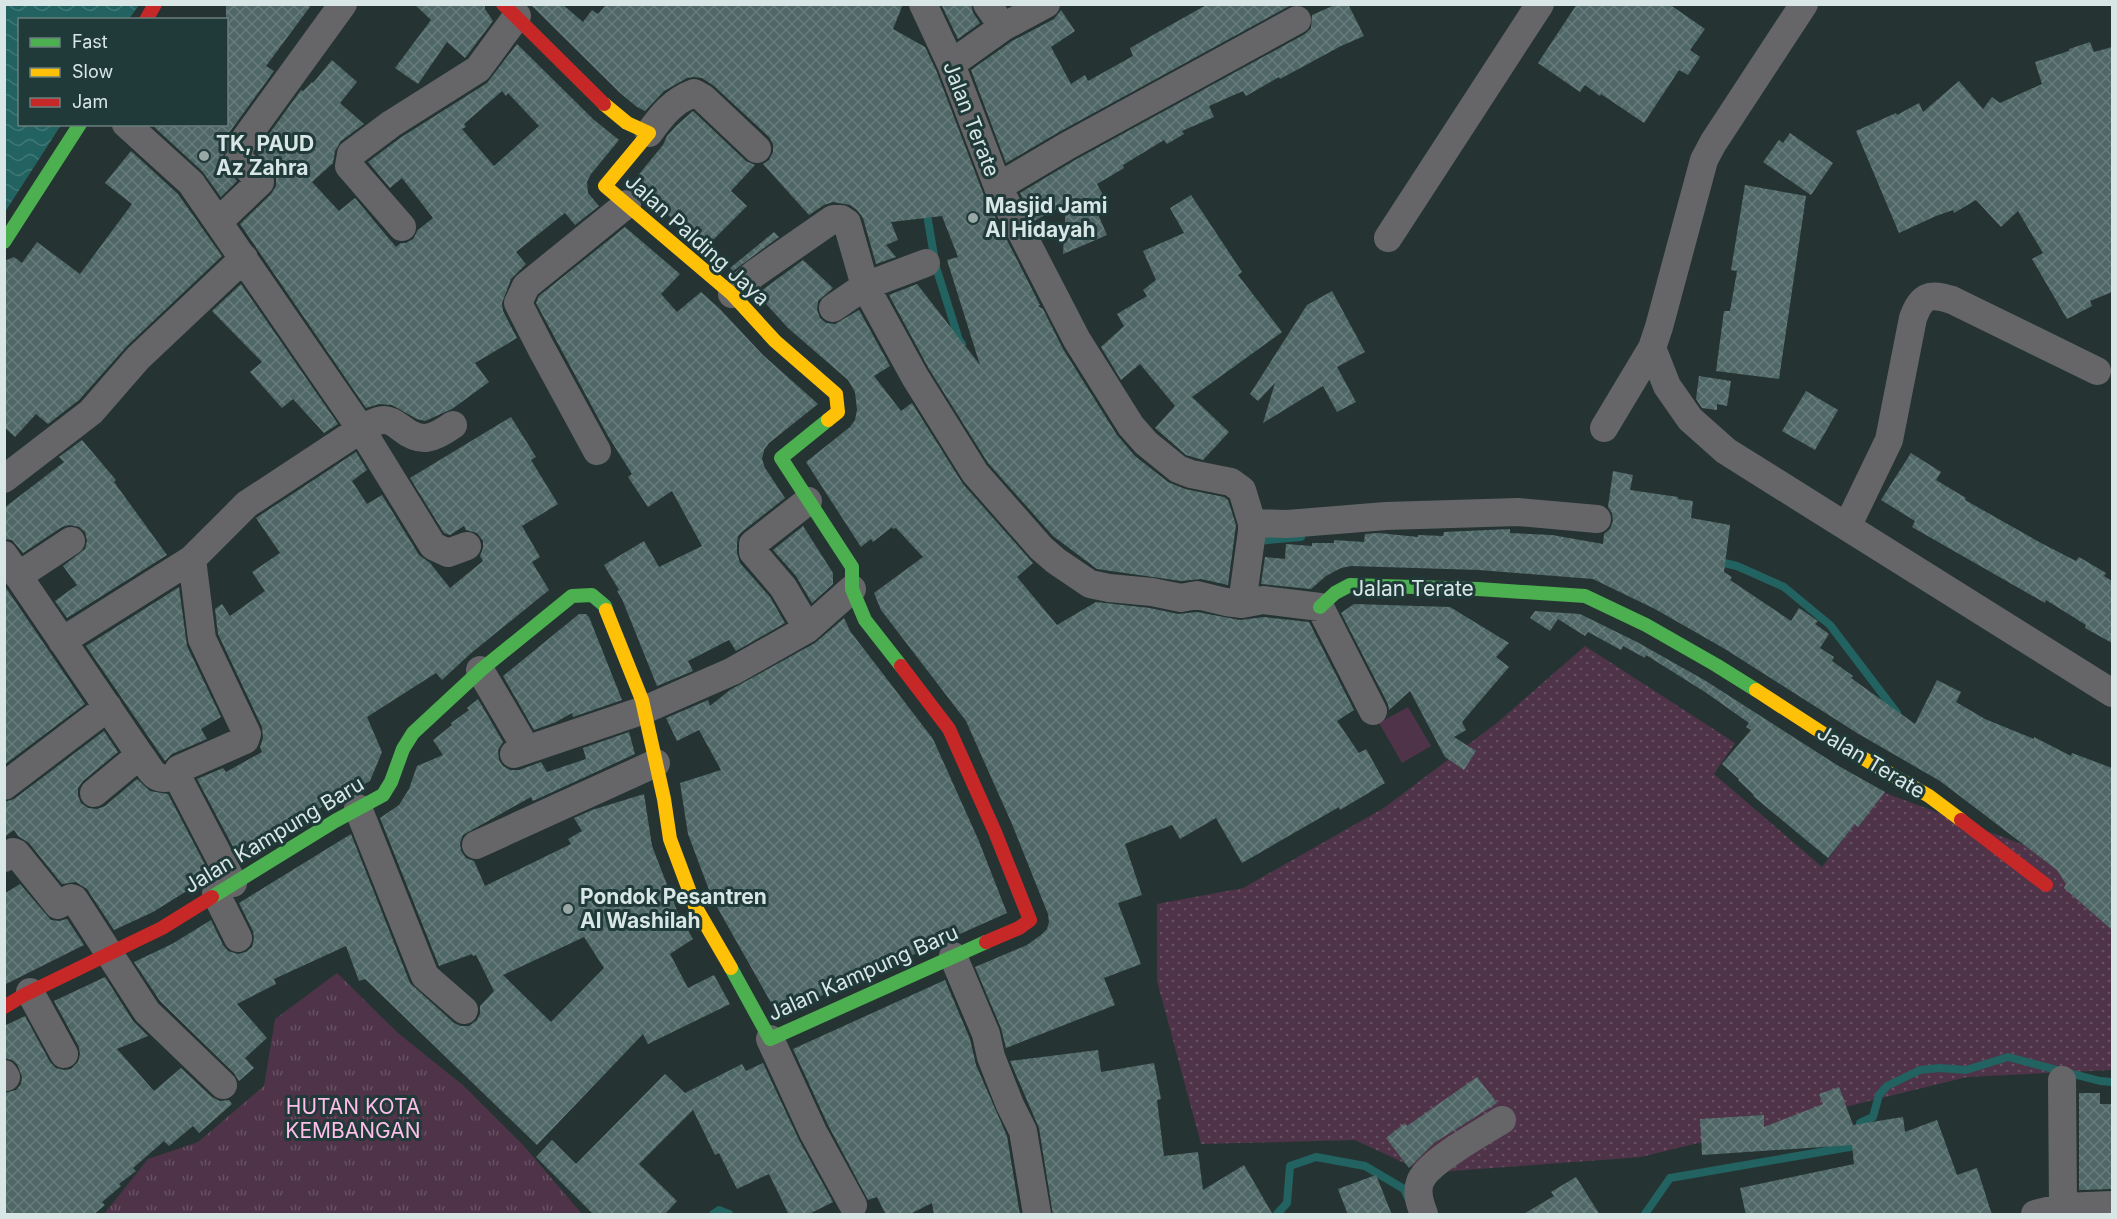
<svg xmlns="http://www.w3.org/2000/svg" width="2117" height="1219" font-family="Inter,sans-serif">
<style>
.grass{fill:url(#grass-dots)}
.park{fill:url(#park-tufts)}
.garden{fill:#4f3348}
.water{fill:url(#water-waves)}
.lines{fill:none;stroke-linecap:round;stroke-linejoin:round}
.stream{stroke:#226260;stroke-width:8}
.building{fill:url(#building-cross-hatch);fill-rule:evenodd}
.street{stroke:#666668;stroke-width:28}
.fast{stroke:#4caf50;stroke-width:14}
.slow{stroke:#ffc107;stroke-width:14}
.jam{stroke:#c62828;stroke-width:14}
.poi-dot{fill:#99a8a7;stroke:#1f3a38;stroke-width:2}
.labels{text-anchor:middle;stroke-width:6;stroke-linejoin:round;paint-order:stroke}
.street-label{font-size:21px;fill:#d8e7e6;stroke:#1f3a38}
.poi-label{font-size:21px;font-weight:bold;fill:#d8e7e6;stroke:#1f3a38;text-anchor:start}
.park-label{font-size:21px;fill:#febee9;stroke:#1f3a38}
</style>
<defs>
<pattern id="grass-dots" width="8" height="8" patternUnits="userSpaceOnUse" patternTransform="scale(1.5)"><rect width="8" height="8" fill="#4f3348"/><path d="M2 2h.1M6 6h.1" fill="none" stroke="#685162" stroke-width="1.8" stroke-linecap="round"/></pattern>
<pattern id="park-tufts" width="24" height="20" patternUnits="userSpaceOnUse" patternTransform="scale(1.5)"><rect width="24" height="20" fill="#4f3348"/><path d="M3 7l-1-3M5 7V3M7 7l1-3M15 17l-1-3M17 17v-4M19 17l1-3" fill="none" stroke="#685162"/></pattern>
<pattern id="water-waves" width="16" height="10" patternUnits="userSpaceOnUse" patternTransform="scale(1.5)"><rect width="16" height="10" fill="#226260"/><path d="M0 5q4-4 8 0t8 0" fill="none" stroke="#417877"/></pattern>
<pattern id="building-cross-hatch" width="8" height="8" patternUnits="userSpaceOnUse" patternTransform="scale(1.5)"><rect width="8" height="8" fill="#4f6766"/><path d="M0 0l8 8M0 8l8-8" fill="none" stroke="#687d7c"/></pattern>
</defs>
<rect width="100%" height="100%" fill="#253433"/>
<path class="grass" d="M 1585,646 L 1735,743 L 1714,774 L 1822,867 L 1880,791 L 2112,878 L 2112,1070 L 1967,1077 L 1641,1157 L 1426,1173 L 1355,1140 L 1201,1144 L 1157,981 L 1157,904 L 1243,888 L 1384,808 L 1498,722 Z"/>
<path class="park" d="M 337,973 L 398,1033 L 464,1086 L 524,1146 L 582,1214 L 104,1214 L 148,1159 L 198,1142 L 264,1086 L 275,1019 Z"/>
<path class="garden" d="M 1408,707 L 1431,746 L 1402,763 L 1379,723 Z"/>
<path class="water" d="M 5,5 L 139,5 L 129,19 L 20,20 L 20,124 L 61,125 L 5,212 Z"/>
<g class="lines">
<path class="stream" d="M 926,209 L 936,267 L 959,340 L 962,344
M 1257,541 L 1301,537
M 1716,561 L 1737,566 L 1784,587 L 1830,625 L 1897,713
M 1860,1133 L 1860,1123 L 1873,1117 L 1879,1095 L 1887,1086 L 1920,1070 L 1939,1068 L 1966,1070 L 2008,1057 L 2100,1081 L 2112,1082
M 713,1214 L 719,1210 L 729,1214
M 1277,1214 L 1287,1203 L 1290,1166 L 1316,1157 L 1365,1166 L 1404,1189 L 1408,1198
M 1645,1214 L 1670,1178 L 1861,1145"/>
</g>
<path class="building" d="M 226,4 L 312,4 L 266,66 L 274,71 L 226,137 L 224,145 L 223,163 L 237,181 L 221,197 L 202,171 L 152,125 L 226,124 Z
M 414,4 L 485,4 L 485,9 L 493,21 L 465,58 L 447,42 L 418,84 L 395,68 L 431,20 Z
M 530,4 L 562,4 L 583,22 L 592,10 L 598,14 L 607,4 L 903,4 L 893,29 L 925,47 L 936,70 L 983,193 L 1040,305 L 1038,306 L 1043,309 L 1063,349 L 1117,435 L 1135,456 L 1168,482 L 1185,489 L 1224,497 L 1228,500 L 1236,525 L 1228,585 L 1201,579 L 1181,581 L 1097,569 L 1053,536 L 988,463 L 929,369 L 889,295 L 917,284 L 980,365 L 947,260 L 958,257 L 942,216 L 891,222 L 898,240 L 886,245 L 896,257 L 876,264 L 863,218 L 857,210 L 850,205 L 833,202 L 824,205 L 809,215 L 763,164 L 769,160 L 773,152 L 773,144 L 769,137 L 714,86 L 702,78 L 694,77 L 687,78 L 664,91 L 645,111 L 637,107 L 619,92 Z
M 941,4 L 971,4 L 973,13 L 980,23 L 958,39 Z
M 1208,4 L 1293,4 L 1059,132 L 1006,163 L 971,70 L 1012,41 L 1054,19 L 1061,10 L 1075,31 L 1051,47 L 1071,84 L 1085,75 L 1088,81 L 1133,56 L 1130,48 Z
M 1337,4 L 1348,4 L 1364,36 L 1341,46 L 1280,79 L 1279,77 L 1246,96 L 1243,91 L 1209,106 L 1214,117 L 1182,131 L 1184,134 L 1167,144 L 1164,140 L 1123,165 L 1124,168 L 1097,184 L 1109,206 L 1097,212 L 1107,235 L 1063,254 L 1066,204 L 1034,221 L 1020,193 L 1075,160 L 1305,34 L 1311,28 L 1312,15 Z
M 1577,4 L 1669,4 L 1705,29 L 1690,50 L 1700,57 L 1688,75 L 1679,70 L 1644,123 L 1601,94 L 1600,96 L 1585,85 L 1580,92 L 1538,63 Z
M 2090,42 L 2094,52 L 2112,47 L 2112,292 L 2090,301 L 2092,306 L 2067,319 L 2032,259 L 2043,253 L 2018,211 L 2001,227 L 1976,200 L 1954,213 L 1953,210 L 1936,216 L 1899,233 L 1856,131 L 1896,113 L 1897,115 L 1919,103 L 1923,112 L 1959,81 L 1983,109 L 1992,97 L 2000,103 L 2042,84 L 2035,62 L 2069,51 L 2069,49 Z
M 517,44 L 593,119 L 619,140 L 591,174 L 587,182 L 588,193 L 599,206 L 575,225 L 565,213 L 516,252 L 526,264 L 511,279 L 502,303 L 503,311 L 517,338 L 475,363 L 489,382 L 452,409 L 425,421 L 417,419 L 392,405 L 379,404 L 366,408 L 240,224 L 271,194 L 276,186 L 276,178 L 273,172 L 256,152 L 301,90 L 303,91 L 312,82 L 313,83 L 332,60 L 357,82 L 340,103 L 364,124 L 341,141 L 335,151 L 333,163 L 312,182 L 339,211 L 355,198 L 396,247 L 401,243 L 406,243 L 413,239 L 418,230 L 433,218 L 402,178 L 390,188 L 368,162 L 400,138 L 487,83 ZM 502,91 L 506,96 L 508,93 L 539,126 L 494,166 L 462,129 L 466,127 L 464,124 Z
M 693,111 L 746,161 L 755,165 L 731,191 L 747,206 L 706,247 L 631,184 L 663,145 L 667,136 L 676,126 Z
M 1790,133 L 1833,163 L 1811,195 L 1763,162 L 1779,140 L 1783,143 Z
M 131,151 L 178,194 L 222,256 L 127,346 L 79,400 L 48,424 L 36,414 L 15,437 L 4,427 L 4,261 L 14,257 L 22,263 L 37,242 L 80,274 L 132,204 L 105,183 Z
M 1745,185 L 1806,196 L 1779,379 L 1716,371 L 1724,311 L 1730,311 L 1737,271 L 1731,270 Z
M 1191,195 L 1242,272 L 1238,275 L 1282,332 L 1192,397 L 1229,432 L 1203,460 L 1186,455 L 1155,428 L 1175,406 L 1140,364 L 1121,380 L 1101,347 L 1124,326 L 1117,314 L 1147,296 L 1143,290 L 1156,280 L 1143,251 L 1184,233 L 1170,208 Z
M 625,227 L 680,274 L 661,294 L 677,312 L 701,292 L 719,308 L 763,355 L 818,404 L 769,443 L 764,450 L 762,459 L 765,468 L 785,498 L 743,531 L 738,536 L 737,543 L 737,553 L 740,563 L 770,597 L 785,623 L 736,651 L 729,640 L 688,661 L 693,671 L 657,686 L 622,599 L 617,591 L 619,590 L 604,565 L 644,541 L 659,567 L 702,546 L 672,491 L 648,507 L 628,477 L 632,474 L 608,436 L 536,303 L 539,296 Z
M 774,232 L 779,237 L 733,271 L 730,268 Z
M 803,260 L 833,288 L 818,301 L 817,310 L 820,318 L 826,323 L 835,324 L 859,310 L 890,366 L 874,376 L 901,411 L 912,403 L 963,484 L 1033,563 L 1017,577 L 1057,625 L 1096,602 L 1150,608 L 1178,614 L 1197,612 L 1240,620 L 1264,617 L 1309,622 L 1354,710 L 1337,721 L 1359,753 L 1366,749 L 1385,783 L 1340,810 L 1339,807 L 1242,863 L 1216,818 L 1180,839 L 1172,825 L 1125,844 L 1142,895 L 1118,903 L 1141,964 L 1104,978 L 1115,1005 L 1006,1048 L 1001,1028 L 975,967 L 1027,945 L 1041,935 L 1047,929 L 1049,922 L 1048,914 L 1012,824 L 966,721 L 881,610 L 874,593 L 923,557 L 896,528 L 893,529 L 892,527 L 873,542 L 871,539 L 861,547 L 806,462 L 850,427 L 855,420 L 857,410 L 855,392 L 848,380 L 788,328 L 757,294 Z
M 241,284 L 338,424 L 324,433 L 293,399 L 282,408 L 250,372 L 262,362 L 212,311 Z
M 1332,291 L 1365,352 L 1337,367 L 1356,402 L 1337,412 L 1323,386 L 1263,423 L 1275,383 L 1258,401 L 1250,394 L 1307,305 Z
M 1699,376 L 1731,381 L 1727,406 L 1717,404 L 1717,410 L 1702,408 L 1696,399 Z
M 1806,391 L 1838,410 L 1815,450 L 1782,431 Z
M 511,417 L 536,457 L 531,460 L 558,504 L 522,526 L 540,557 L 532,562 L 549,590 L 470,654 L 442,680 L 436,673 L 367,717 L 382,752 L 370,781 L 325,805 L 239,858 L 197,779 L 223,768 L 226,772 L 262,752 L 260,747 L 263,738 L 262,727 L 218,634 L 215,609 L 222,604 L 230,616 L 265,591 L 252,572 L 280,553 L 256,518 L 356,452 L 367,470 L 352,481 L 367,504 L 382,495 L 419,555 L 430,563 L 450,588 L 483,561 L 480,556 L 483,548 L 483,541 L 477,533 L 466,530 L 464,526 L 450,535 L 444,533 L 410,478 Z
M 82,440 L 116,480 L 114,482 L 167,555 L 67,618 L 55,601 L 77,585 L 63,566 L 85,549 L 87,541 L 85,532 L 79,527 L 69,525 L 62,527 L 23,553 L 12,540 L 4,539 L 4,508 L 64,462 L 59,457 Z
M 1911,453 L 1941,472 L 1936,480 L 1966,498 L 1965,500 L 2041,543 L 2076,561 L 2079,557 L 2106,573 L 2104,576 L 2112,581 L 2112,643 L 2085,628 L 2086,625 L 2046,600 L 2045,603 L 1912,527 L 1915,521 L 1881,500 Z
M 1613,471 L 1633,475 L 1630,490 L 1678,497 L 1678,499 L 1693,501 L 1691,518 L 1730,525 L 1724,572 L 1732,577 L 1730,580 L 1791,621 L 1799,608 L 1818,621 L 1815,624 L 1829,634 L 1820,648 L 1834,657 L 1832,661 L 1853,676 L 1851,678 L 1915,724 L 1937,680 L 1961,692 L 1956,702 L 1985,719 L 2034,739 L 2034,737 L 2071,756 L 2072,753 L 2112,768 L 2112,930 L 2064,888 L 2066,884 L 2057,870 L 1940,781 L 1857,733 L 1725,649 L 1655,609 L 1593,579 L 1479,570 L 1351,566 L 1341,568 L 1326,576 L 1311,589 L 1261,584 L 1265,557 L 1285,559 L 1286,544 L 1312,546 L 1312,543 L 1334,543 L 1334,540 L 1364,542 L 1365,534 L 1379,533 L 1418,537 L 1418,535 L 1443,536 L 1444,532 L 1510,529 L 1510,533 L 1552,535 L 1603,544 L 1604,534 L 1610,529 L 1613,521 L 1612,513 L 1608,507 Z
M 803,526 L 833,573 L 833,584 L 812,603 L 796,576 L 773,550 Z
M 4,585 L 85,704 L 4,765 Z
M 179,587 L 187,646 L 221,717 L 201,729 L 207,739 L 172,754 L 165,761 L 86,646 Z
M 1354,604 L 1450,607 L 1509,643 L 1496,657 L 1509,667 L 1462,722 L 1466,730 L 1454,737 L 1476,751 L 1464,770 L 1445,757 L 1410,691 L 1389,710 L 1388,704 L 1341,613 Z
M 1535,611 L 1580,614 L 1637,642 L 1706,681 L 1837,765 L 1885,792 L 1858,827 L 1855,824 L 1828,858 L 1753,796 L 1754,795 L 1738,780 L 1739,779 L 1722,764 L 1751,730 L 1746,727 L 1749,723 L 1705,692 L 1646,655 L 1645,658 L 1623,646 L 1621,650 L 1588,632 L 1585,636 L 1558,619 L 1550,631 L 1530,618 Z
M 579,614 L 586,614 L 589,617 L 622,700 L 573,717 L 572,713 L 556,722 L 534,730 L 503,676 Z
M 844,618 L 850,631 L 933,739 L 978,839 L 1007,913 L 778,1015 L 712,898 L 688,834 L 680,783 L 721,770 L 699,730 L 677,741 L 666,718 L 708,700 L 710,706 L 730,690 L 815,643 Z
M 478,699 L 503,742 L 498,750 L 499,760 L 503,766 L 510,770 L 519,770 L 541,762 L 547,772 L 586,759 L 583,748 L 629,732 L 635,754 L 533,801 L 531,797 L 463,835 L 460,843 L 461,851 L 466,858 L 474,861 L 485,886 L 571,844 L 568,839 L 582,831 L 574,818 L 592,810 L 644,794 L 652,846 L 678,913 L 693,939 L 670,954 L 688,988 L 714,975 L 730,1004 L 648,1044 L 643,1034 L 537,1145 L 365,979 L 359,981 L 346,946 L 274,979 L 276,984 L 237,1004 L 267,1038 L 245,1058 L 254,1068 L 239,1081 L 234,1073 L 160,1001 L 134,962 L 172,944 L 211,920 L 223,945 L 228,951 L 238,954 L 246,952 L 252,947 L 254,938 L 253,931 L 239,903 L 351,834 L 410,983 L 454,1023 L 461,1026 L 469,1026 L 477,1020 L 480,1014 L 480,1006 L 494,991 L 476,955 L 473,956 L 472,954 L 439,966 L 380,818 L 399,805 L 409,789 L 417,766 L 443,755 L 433,740 L 452,725 L 451,723 L 469,710 L 467,708 ZM 584,937 L 604,968 L 551,1022 L 503,975 Z
M 104,731 L 118,752 L 83,781 L 78,788 L 78,796 L 81,803 L 88,808 L 97,809 L 105,806 L 137,779 L 150,791 L 168,794 L 211,876 L 153,912 L 114,930 L 87,889 L 76,882 L 62,884 L 29,843 L 18,836 L 14,830 L 4,837 L 4,802 L 14,799 Z
M 20,884 L 51,920 L 59,921 L 67,919 L 84,945 L 4,985 L 4,894 Z
M 105,977 L 133,1021 L 148,1036 L 117,1049 L 154,1091 L 181,1068 L 212,1097 L 220,1101 L 229,1100 L 232,1104 L 199,1133 L 193,1126 L 169,1146 L 164,1141 L 133,1168 L 136,1171 L 119,1184 L 121,1186 L 102,1202 L 105,1205 L 93,1215 L 4,1215 L 4,1093 L 16,1090 L 21,1084 L 22,1077 L 17,1064 L 12,1060 L 4,1058 L 4,1026 L 25,1016 L 50,1062 L 56,1068 L 64,1070 L 71,1069 L 78,1062 L 80,1054 L 79,1047 L 54,1001 Z
M 945,980 L 970,1039 L 976,1065 L 1007,1136 L 1020,1215 L 934,1215 L 932,1203 L 908,1215 L 886,1215 L 877,1197 L 868,1200 L 828,1125 L 793,1049 Z
M 1098,1050 L 1101,1072 L 1154,1063 L 1161,1099 L 1157,1100 L 1164,1156 L 1198,1152 L 1203,1190 L 1244,1165 L 1273,1215 L 1053,1215 L 1039,1128 L 1010,1061 Z
M 763,1063 L 799,1140 L 833,1202 L 807,1215 L 789,1215 L 769,1174 L 737,1189 L 719,1153 L 715,1155 L 693,1110 L 639,1164 L 677,1201 L 664,1215 L 594,1215 L 536,1157 L 552,1140 L 576,1164 L 665,1074 L 685,1093 L 742,1064 L 746,1071 Z
M 1477,1077 L 1497,1103 L 1434,1143 L 1409,1168 L 1386,1138 L 1405,1123 L 1407,1126 Z
M 1839,1087 L 1853,1125 L 1903,1117 L 1905,1132 L 1937,1120 L 1957,1175 L 1977,1168 L 1992,1215 L 1746,1215 L 1740,1188 L 1854,1164 L 1852,1145 L 1702,1155 L 1700,1119 L 1764,1115 L 1764,1127 L 1823,1104 L 1819,1094 Z
M 2079,1093 L 2100,1093 L 2100,1104 L 2112,1104 L 2112,1189 L 2079,1190 Z
M 1376,1175 L 1392,1215 L 1348,1215 L 1338,1189 Z
M 1576,1177 L 1600,1215 L 1522,1215 L 1554,1196 L 1551,1192 Z"/>
<g class="lines">
<path class="street" d="M 923,4 L 951,64 L 998,187 L 1077,340 L 1131,426 L 1146,443 L 1178,469 L 1191,474 L 1231,482 L 1242,490 L 1252,523 L 1252,531 L 1242,604 L 1263,600 L 1320,607 L 1373,711
M 987,4 L 1003,27
M 951,64 L 1003,27 L 1046,4
M 649,133 C 662,115 673,101 694,93 L 703,98 L 757,149
M 998,187 L 1067,146 L 1297,20
M 218,222 L 260,182 L 239,158 L 240,146 L 343,4
M 402,227 L 349,166 L 351,154 L 391,124 L 478,69 L 517,16
M 1388,238 L 1540,4
M 926,263 L 865,286 L 915,377 L 975,473 L 1041,548 L 1056,561 L 1090,584 L 1109,588 L 1152,592 L 1181,598 L 1197,595 L 1226,602 L 1242,604
M 732,294 L 754,274 L 833,219 L 841,219 L 847,223 L 865,286 L 833,308
M 1652,348 L 1667,386 L 1690,419 L 1726,451 L 2112,693
M 453,425 C 433,439 421,444 401,428 C 396,424 390,420 384,420 C 376,420 368,426 361,429 L 433,546 L 448,553 L 467,546
M 1604,428 L 1652,348 L 1659,327 L 1704,160 L 1713,143 L 1804,4
M 597,451 L 541,348 L 518,303 L 526,286 L 627,204
M 4,479 L 91,412 L 138,358 L 244,258
M 1252,523 L 1287,524 L 1386,516 L 1518,512 L 1597,519
M 1847,527 L 1889,440 L 1913,318 C 1922,295 1929,293 1952,300 L 2097,371
M 4,555 L 140,755 L 94,793
M 192,559 L 202,639 L 247,734 L 245,740 L 179,769 L 177,776 L 233,883
M 18,576 L 71,541
M 802,619 L 783,587 L 753,552 L 753,544 L 808,501
M 62,641 L 192,559 L 247,504 L 361,429 L 191,183 L 126,124
M 480,670 L 520,738
M 514,754 L 644,710 L 733,671 L 807,629 L 852,589
M 140,755 C 153,772 153,783 177,776
M 4,786 L 108,707
M 358,808 L 425,976 L 464,1010
M 476,845 L 656,763
M 4,858 L 13,852 L 16,853 L 58,905 L 71,898 L 74,899 L 147,1012 L 223,1085
M 216,894 L 238,938
M 953,956 L 986,1034 L 991,1057 L 1010,1105 L 1023,1131 L 1037,1214
M 30,992 L 64,1054
M 770,1039 L 813,1132 L 853,1205
M 4,1074 L 6,1077
M 2062,1080 L 2063,1207
M 1424,1214 C 1420,1204 1416,1193 1420,1182 C 1427,1162 1482,1133 1502,1120
M 2035,1214 L 2063,1207 L 2112,1205"/>
<path class="fast" d="M 4,242 L 80,124
M 828,420 L 781,458 L 852,567 L 852,589 L 865,620 L 901,666
M 1320,607 L 1335,593 L 1350,585 L 1478,589 L 1585,596 L 1646,625 L 1716,665 L 1756,690
M 212,897 L 335,821 L 383,795 L 391,782 L 403,749 L 413,733 L 482,669 L 572,596 L 592,595 L 605,606 L 606,610
M 731,968 L 770,1039 L 986,942"/>
<path class="slow" d="M 604,104 L 627,123 L 649,133 L 605,186 L 732,294 L 775,341 L 836,394 L 838,412 L 828,420
M 606,610 L 642,700 L 664,799 L 670,839 L 695,906 L 731,968
M 1756,690 L 1847,749 L 1929,796 L 1961,820"/>
<path class="jam" d="M 503,4 L 604,104
M 146,20 L 155,4
M 901,666 L 949,729 L 995,832 L 1030,920 L 1019,928 L 986,942
M 1961,820 L 2046,885
M 4,1007 L 24,995 L 162,928 L 212,897"/>
</g>
<g class="poi-dot">
<circle cx="204" cy="156" r="6"/>
<circle cx="973" cy="218" r="6"/>
<circle cx="568" cy="909" r="6"/>
</g>
<g class="labels">
<g class="street-label">
<text transform="translate(971 119) rotate(69)" y="7">Jalan Terate</text>
<text transform="translate(697 240) rotate(42)" y="7">Jalan Palding Jaya</text>
<text x="1413" y="596">Jalan Terate</text>
<text transform="translate(1871 762) rotate(31)" y="7">Jalan Terate</text>
<text transform="translate(274 835) rotate(-31)" y="7">Jalan Kampung Baru</text>
<text transform="translate(863 973) rotate(-24)" y="7">Jalan Kampung Baru</text>
</g>
<g class="poi-label">
<text x="216" y="151">TK, PAUD<tspan x="216" dy="24">Az Zahra</tspan></text>
<text x="985" y="213">Masjid Jami<tspan x="985" dy="24">Al Hidayah</tspan></text>
<text x="580" y="904">Pondok Pesantren<tspan x="580" dy="24">Al Washilah</tspan></text>
</g>
<g class="park-label">
<text x="353" y="1114">HUTAN KOTA<tspan x="353" dy="24">KEMBANGAN</tspan></text>
</g>
</g>
<rect width="2117" height="1219" fill="none" stroke="#d8e7e6" stroke-width="12"/>
<rect x="18" y="18" width="210" height="108" fill="#1f3a38" stroke="#697f7e" stroke-width="1.5"/>
<rect x="30" y="38" width="30" height="9" fill="#4caf50" stroke="#697f7e" stroke-width="1.5"/>
<text x="72" y="48" font-size="18" fill="#d8e7e6">Fast</text>
<rect x="30" y="68" width="30" height="9" fill="#ffc107" stroke="#697f7e" stroke-width="1.5"/>
<text x="72" y="78" font-size="18" fill="#d8e7e6">Slow</text>
<rect x="30" y="98" width="30" height="9" fill="#c62828" stroke="#697f7e" stroke-width="1.5"/>
<text x="72" y="108" font-size="18" fill="#d8e7e6">Jam</text>
</svg>
